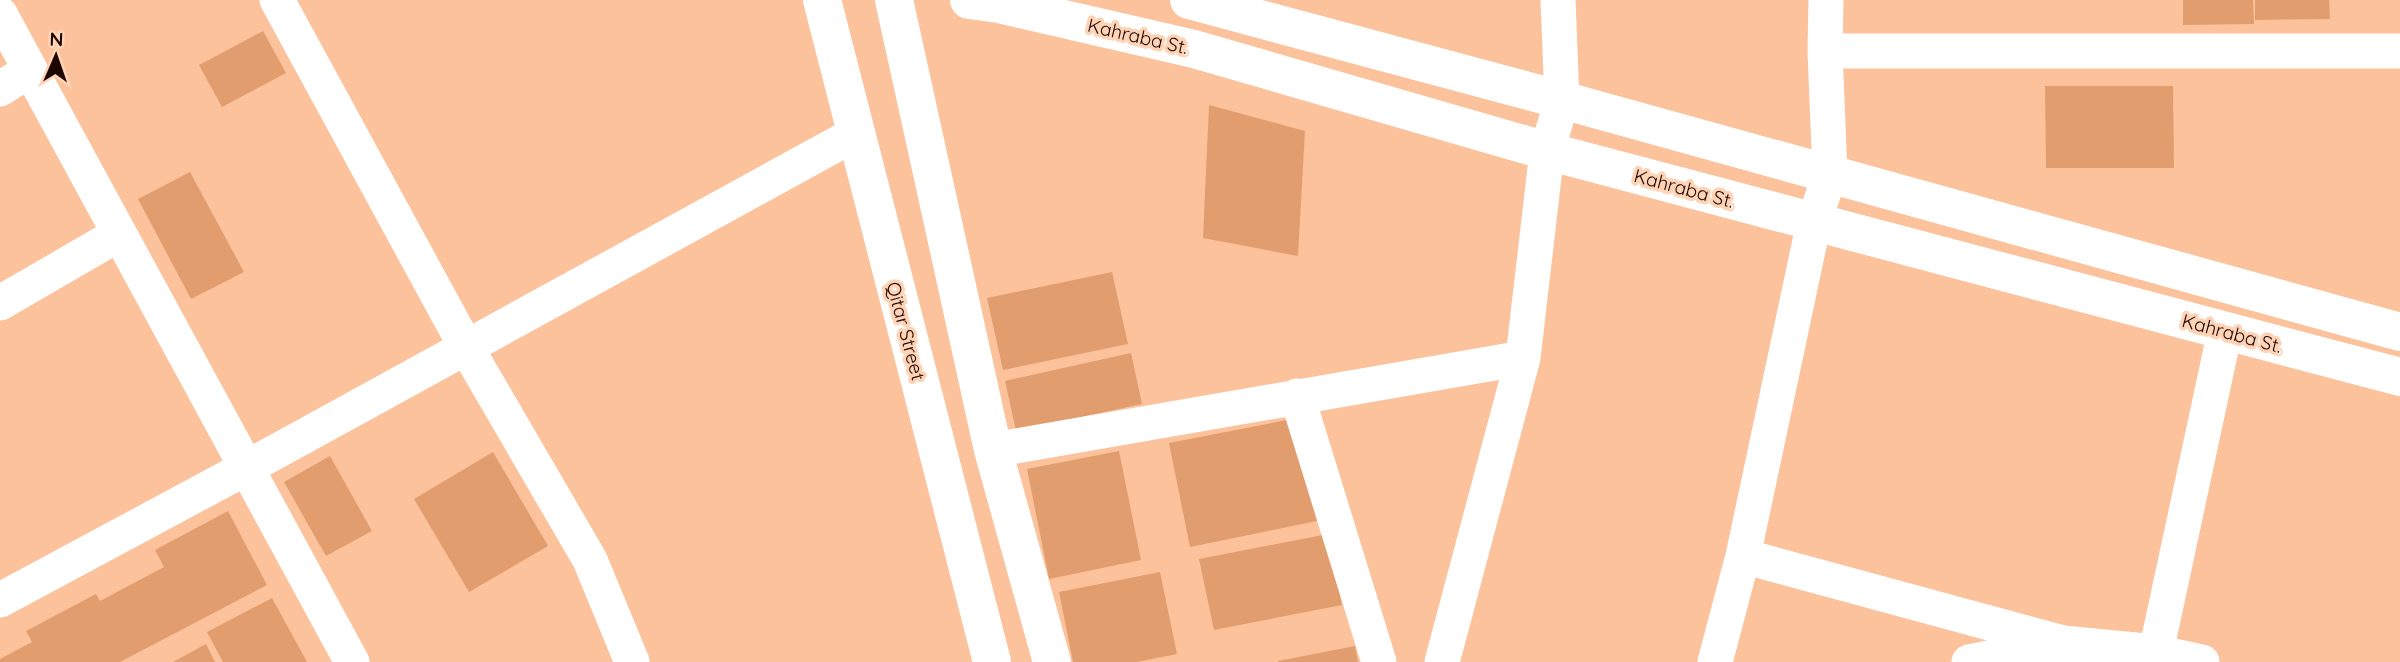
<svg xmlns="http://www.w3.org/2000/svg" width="2400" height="662" font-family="Quicksand,sans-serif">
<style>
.building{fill:#e29d6e}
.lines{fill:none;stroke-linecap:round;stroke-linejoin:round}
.minor{stroke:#fff;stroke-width:35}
.major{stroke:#fff;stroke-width:38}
.labels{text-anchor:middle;stroke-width:7;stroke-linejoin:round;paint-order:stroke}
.street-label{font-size:19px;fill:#1e0600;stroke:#fed3b6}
</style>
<rect width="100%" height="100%" fill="#fbc29c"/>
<path class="building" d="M 2183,0 L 2253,0 L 2254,24 L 2183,25 Z
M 2255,0 L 2329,0 L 2330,19 L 2255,20 Z
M 263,31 L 286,73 L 222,107 L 199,65 Z
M 2045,86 L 2173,86 L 2174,168 L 2046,168 Z
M 1209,105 L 1305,131 L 1298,256 L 1203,238 Z
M 190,172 L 244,272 L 191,299 L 138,199 Z
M 1112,272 L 1128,344 L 1003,370 L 987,298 Z
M 1131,353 L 1142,404 L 1016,431 L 1005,381 Z
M 1297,418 L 1317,521 L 1190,547 L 1169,443 Z
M 1119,451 L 1141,560 L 1049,579 L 1027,469 Z
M 493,452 L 548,546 L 469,592 L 414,499 Z
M 330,456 L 372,531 L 326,556 L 284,482 Z
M 228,511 L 267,585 L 120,662 L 0,662 L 0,659 L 32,642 L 26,631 L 96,594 L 100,601 L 164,567 L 155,550 Z
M 1328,534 L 1342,605 L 1214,630 L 1199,559 Z
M 1160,572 L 1177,654 L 1137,662 L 1073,662 L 1059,592 Z
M 272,598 L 307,662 L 223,662 L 207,632 Z
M 206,644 L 215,662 L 173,662 Z
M 1355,646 L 1358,662 L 1278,662 L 1278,661 Z"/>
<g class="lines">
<path class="minor" d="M 277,0 L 466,347 L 590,560 L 632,662
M 0,14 L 352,662
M 1825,51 L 2400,51
M 0,89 L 30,70
M 0,303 L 119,234
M 1297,396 L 1379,662
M 993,450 L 1523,358
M 1743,556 L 2063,643 L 2064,662
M 0,600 L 246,468 L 855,134
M 2156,652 L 2225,331
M 1442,662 L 1523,358 L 1547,151 L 1562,100 L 1558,0
M 1715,662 L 1743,556 L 1814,222 L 1830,174 L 1825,51 L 1826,0
M 1969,662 L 2063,643 L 2156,652 L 2202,662"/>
<path class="major" d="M 822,0 L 992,662
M 894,0 L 993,450 L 1052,662
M 969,0 L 999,4 L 1194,49 L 1547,151 L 2400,377
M 1189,0 L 1562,100 L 2400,332"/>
</g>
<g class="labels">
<g class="street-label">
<text transform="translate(1138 36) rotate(13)" y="7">Kahraba St.</text>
<text transform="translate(1684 188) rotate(15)" y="7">Kahraba St.</text>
<text transform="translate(906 331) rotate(75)" y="7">Qitar Street</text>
<text transform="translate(2232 333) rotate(15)" y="7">Kahraba St.</text>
</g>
</g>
<g transform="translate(56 56) rotate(2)" stroke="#fed3b6" stroke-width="5" paint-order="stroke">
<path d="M0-5L12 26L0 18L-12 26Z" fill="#1e0600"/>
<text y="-10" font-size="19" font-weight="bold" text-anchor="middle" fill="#1e0600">N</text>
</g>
</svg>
